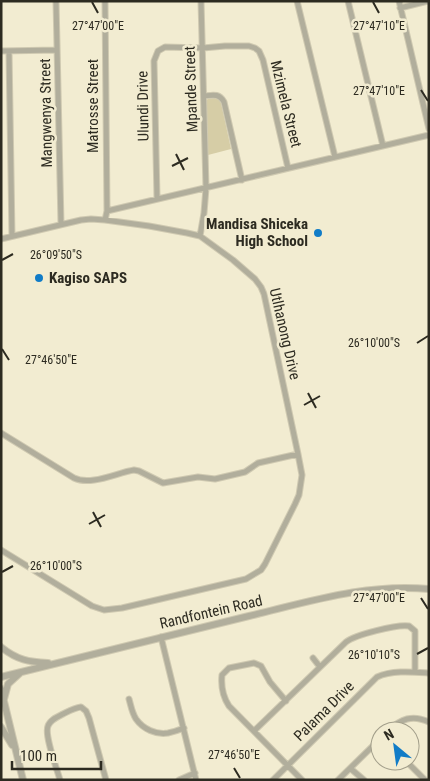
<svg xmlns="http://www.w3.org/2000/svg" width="430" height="781" font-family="'Roboto Condensed',sans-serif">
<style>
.green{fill:#d6cda6}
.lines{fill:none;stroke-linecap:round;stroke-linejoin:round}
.minor-casing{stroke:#cfc9b1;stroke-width:7}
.tertiary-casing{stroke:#cfc9b1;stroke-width:8}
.minor{stroke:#b1ae9c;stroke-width:5}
.tertiary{stroke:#b1ae9c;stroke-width:6}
.ticks{fill:none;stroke:#2d2b21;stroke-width:2}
.poi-dot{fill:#117cc7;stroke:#f2ecd1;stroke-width:2}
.labels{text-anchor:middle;stroke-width:5;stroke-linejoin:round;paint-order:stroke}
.street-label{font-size:15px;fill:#2d2b21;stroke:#f2ecd1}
.poi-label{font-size:15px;font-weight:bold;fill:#2d2b21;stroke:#f2ecd1;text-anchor:end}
.ticks-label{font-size:12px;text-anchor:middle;fill:#2d2b21;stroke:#f2ecd1;stroke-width:5;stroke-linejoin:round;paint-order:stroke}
</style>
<rect width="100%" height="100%" fill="#f2ecd1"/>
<path class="green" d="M 215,98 L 219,99 L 221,103 L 231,149 L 208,155 L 206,100 L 208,99 Z"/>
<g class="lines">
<g class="minor-casing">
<path id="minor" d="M 56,1 L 61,224
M 105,1 L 107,211
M 297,1 L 335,157
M 348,1 L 383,146
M 399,1 L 429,129
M 400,8 L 428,1
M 1,51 L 57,50
M 9,51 L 12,236
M 204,96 C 213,95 219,93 224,102 L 242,180
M 157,198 L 154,61 L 158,51 L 165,47 L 203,48 L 225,46 L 249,46 L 255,48 L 259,51 L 263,60 L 288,168
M 105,220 L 107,211 L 429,135
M 200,236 L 204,213 L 206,188 L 201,1
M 1,239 L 81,220 L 91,219 L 105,220 L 149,226 L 187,233 L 200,236 L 233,260 L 255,279 L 261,287 L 264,294 L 298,454 L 302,475 L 299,495 L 295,504 L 265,564 L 261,570 L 246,579 L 122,608 L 104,610 L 92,606 L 1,550
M 1,433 L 74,478 C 91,486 116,473 134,470 L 139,471 L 163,483 L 198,477 L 215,479 L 245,472 L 258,463 L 298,454
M 161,637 L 196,780
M 313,658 L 320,667
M 129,699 C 131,706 132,713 136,719 C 143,729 156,735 168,733 C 173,732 179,730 184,728
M 286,701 L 270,682 L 261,666 L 254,663 L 229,668 L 222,675 C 221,685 223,697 229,706 L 302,780
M 254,731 L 346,642 C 355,635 397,624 409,626 L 415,631 L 415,672
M 388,731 C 401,719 412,714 429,722
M 406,761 L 425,780
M 351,769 L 364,780
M 60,780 C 57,769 44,735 48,726 C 50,720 57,717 63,714 C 69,711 74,708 81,707 L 86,711 L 89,718 L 106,780
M 179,780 L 195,773
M 273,780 L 377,677 C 392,670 413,672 429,673
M 338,780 L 380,739"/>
</g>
<g class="tertiary-casing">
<path id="tertiary" d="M 1,647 C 17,660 29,662 48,663
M 1,677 C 84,657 166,636 249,616 C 308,602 367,583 429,589
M 1,689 L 23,780
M 4,699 L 8,684 L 20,673
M 1,727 L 12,745"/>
</g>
<use href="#minor" class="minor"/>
<use href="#tertiary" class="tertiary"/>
</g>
<path class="ticks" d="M 92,2 L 98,13M 373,2 L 379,13M 421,90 L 428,101M 176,154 L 184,170M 172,166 L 188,158M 2,260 L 13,254M 417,343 L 428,336M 2,349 L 9,360M 308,393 L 316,408M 304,405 L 320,396M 93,512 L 101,527M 89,524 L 105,515M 2,572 L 13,566M 421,598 L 428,609M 417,654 L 428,648M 234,768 L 240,778"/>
<g class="poi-dot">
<circle cx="318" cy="233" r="5"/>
<circle cx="39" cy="278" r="5"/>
</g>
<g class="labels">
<g class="street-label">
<text transform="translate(191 89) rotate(-92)" y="5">Mpande Street</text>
<text transform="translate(286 104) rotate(76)" y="5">Mzimela Street</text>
<text transform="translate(93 106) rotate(-90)" y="5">Matrosse Street</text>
<text transform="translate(143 106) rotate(-91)" y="5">Ulundi Drive</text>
<text transform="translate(46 113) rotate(-91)" y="5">Mangwenya Street</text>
<text transform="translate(285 334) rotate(77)" y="5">Utlhanong Drive</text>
<text transform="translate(211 612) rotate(-13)" y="5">Randfontein Road</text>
<text transform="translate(324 711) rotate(-45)" y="5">Palama Drive</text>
</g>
<g class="poi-label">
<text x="308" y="229">Mandisa Shiceka<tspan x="308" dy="17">High School</tspan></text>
<text x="49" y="283" text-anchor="start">Kagiso SAPS</text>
</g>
</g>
<g class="ticks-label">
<text x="98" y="30">27°47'00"E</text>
<text x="379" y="30">27°47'10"E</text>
<text x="379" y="95">27°47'10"E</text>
<text x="56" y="259">26°09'50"S</text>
<text x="374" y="347">26°10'00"S</text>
<text x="51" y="364">27°46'50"E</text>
<text x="56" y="570">26°10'00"S</text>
<text x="379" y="602">27°47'00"E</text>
<text x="374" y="659">26°10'10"S</text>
<text x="234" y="759">27°46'50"E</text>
</g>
<rect width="430" height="781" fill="none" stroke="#2d2b21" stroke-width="5"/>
<g transform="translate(395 746) rotate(331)"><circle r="24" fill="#f2ecd1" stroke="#a39f8b"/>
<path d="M0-4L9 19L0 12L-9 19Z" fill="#117cc7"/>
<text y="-8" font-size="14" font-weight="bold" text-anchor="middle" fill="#2d2b21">N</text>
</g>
<path d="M12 761v8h89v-8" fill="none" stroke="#2d2b21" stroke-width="2.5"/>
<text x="20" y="761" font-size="15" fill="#2d2b21" stroke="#f2ecd1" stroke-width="4" paint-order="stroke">100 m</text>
</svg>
